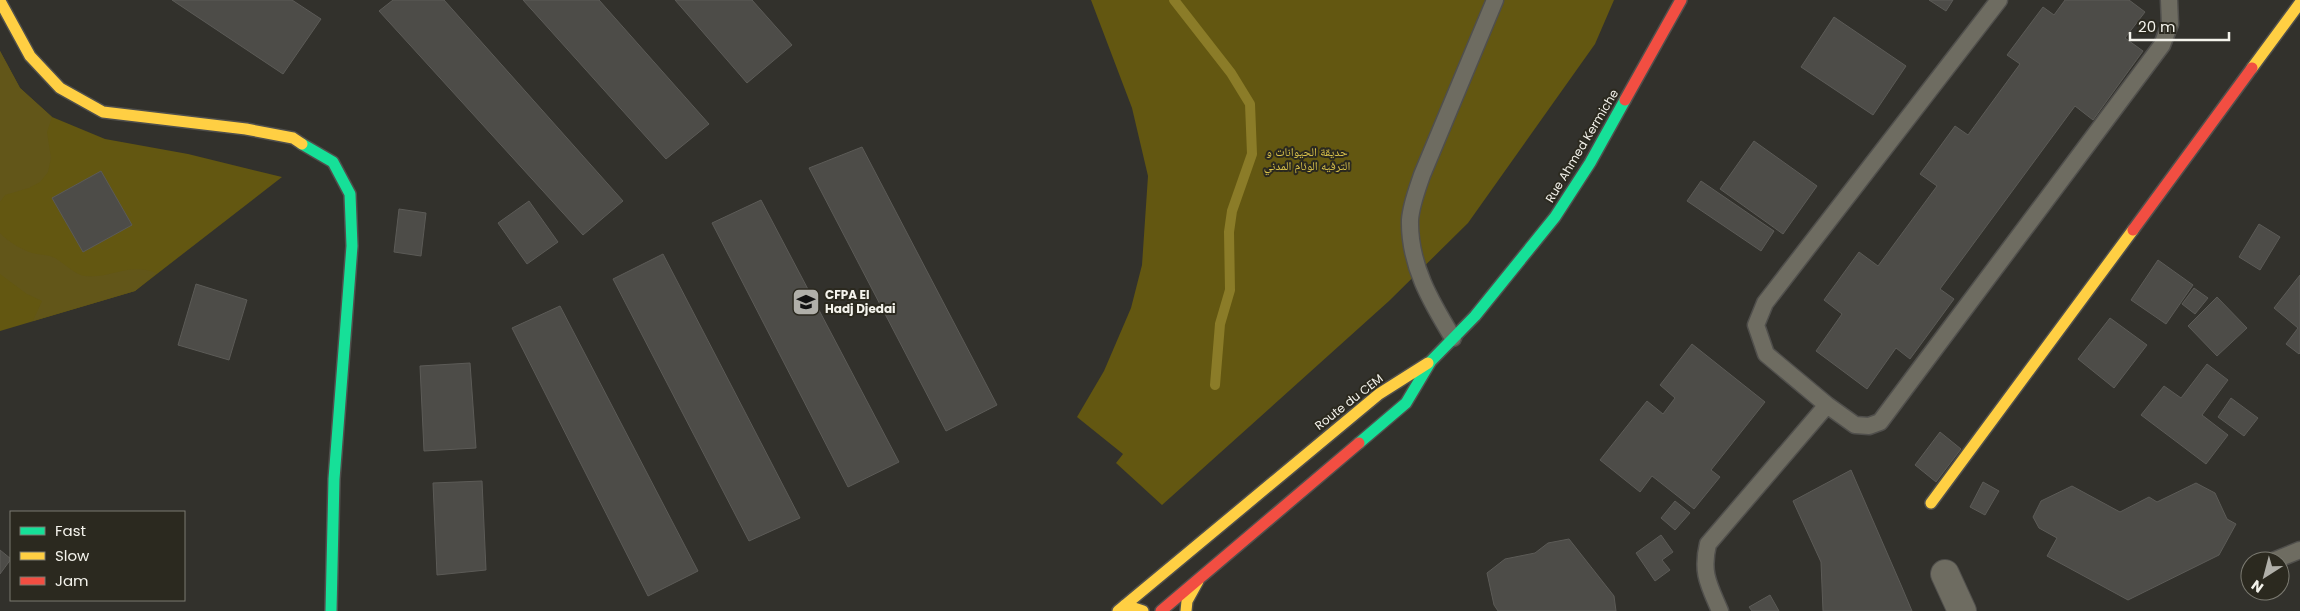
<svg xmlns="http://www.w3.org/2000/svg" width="2300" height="611" font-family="Poppins,'Noto Naskh Arabic',sans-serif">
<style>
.green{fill:#635711}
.forest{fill:#625619}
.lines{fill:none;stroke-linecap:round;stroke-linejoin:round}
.stream{stroke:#8b7c28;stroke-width:10}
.building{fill:#4d4c48;stroke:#5c5b57}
.lane-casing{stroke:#504f4c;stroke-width:19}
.street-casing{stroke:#504f4c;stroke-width:30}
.fast-casing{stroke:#504f4c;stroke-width:14}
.slow-casing{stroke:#504f4c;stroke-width:14}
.jam-casing{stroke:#504f4c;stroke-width:14}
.lane{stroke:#6e6c61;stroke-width:16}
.street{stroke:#6e6c61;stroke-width:28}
.fast{stroke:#16e098;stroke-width:11}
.slow{stroke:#ffcf43;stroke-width:11}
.jam{stroke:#f24e42;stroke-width:11}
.labels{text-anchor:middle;stroke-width:4;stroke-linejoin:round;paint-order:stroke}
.street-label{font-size:12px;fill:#f4f3ec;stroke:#2b291f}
.park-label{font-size:12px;fill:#dbc34b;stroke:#2b291f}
.poi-label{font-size:12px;font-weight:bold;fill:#f4f3ec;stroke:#2b291f;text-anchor:start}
</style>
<rect width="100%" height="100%" fill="#32312c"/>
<path class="green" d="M 1091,0 L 1614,0 L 1595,44 L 1468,223 L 1389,301 L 1162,505 L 1116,463 L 1123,454 L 1077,417 L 1104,371 L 1131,308 L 1142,265 L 1148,176 L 1132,108 Z
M 0,51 L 20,88 L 52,117 L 105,139 L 188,154 L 282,177 L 135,291 L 0,331 Z"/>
<path class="forest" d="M 0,51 L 20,88 L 52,117 L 47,132 L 51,158 L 48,172 L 40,182 L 29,188 L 5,195 L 0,202 Z
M 0,233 C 8,242 25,252 37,254 C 44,255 49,255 55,258 C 65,264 74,274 85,276 C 112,279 127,262 157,273 L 135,291 L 33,321 L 42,301 L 27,294 L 0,274 Z"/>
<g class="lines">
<path class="stream" d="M 1174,0 L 1231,73 L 1250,104 L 1252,154 L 1232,211 L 1229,232 L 1230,290 L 1220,324 L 1215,385"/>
</g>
<path class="building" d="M 172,0 L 292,0 L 321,19 L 283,74 Z
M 393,0 L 444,0 L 623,201 L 583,235 L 379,11 Z
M 523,0 L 599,0 L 709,124 L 666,159 Z
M 675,0 L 752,0 L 792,45 L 747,83 Z
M 1929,0 L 1953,0 L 1946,11 Z
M 2065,0 L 2129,0 L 2145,12 L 2125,38 L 2143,51 L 2093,120 L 2075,106 L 1940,289 L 1954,299 L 1910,359 L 1896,348 L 1867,389 L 1816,351 L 1842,314 L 1824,300 L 1859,252 L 1878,266 L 1937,186 L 1920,174 L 1955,126 L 1968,135 L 2020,64 L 2007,55 L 2043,7 L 2054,15 Z
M 1834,17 L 1906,66 L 1873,115 L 1801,67 Z
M 1754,141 L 1817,186 L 1783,234 L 1720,189 Z
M 862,147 L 997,405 L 946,431 L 809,168 Z
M 101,171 L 132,225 L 83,252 L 52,198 Z
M 1701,181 L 1774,231 L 1761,251 L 1687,201 Z
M 761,200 L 899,462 L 848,487 L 712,223 Z
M 529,201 L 558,242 L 527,264 L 498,223 Z
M 399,209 L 426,213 L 421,256 L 394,252 Z
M 2259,224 L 2280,237 L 2260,270 L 2239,257 Z
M 663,254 L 800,518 L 749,541 L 613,279 Z
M 2158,260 L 2193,285 L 2166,324 L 2131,300 Z
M 2300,275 L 2300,353 L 2299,354 L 2286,344 L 2298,328 L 2274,308 Z
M 196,284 L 247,300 L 229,360 L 178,345 Z
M 2194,288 L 2208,298 L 2195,314 L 2182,304 Z
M 2217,297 L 2247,328 L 2217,356 L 2188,326 Z
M 560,306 L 698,571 L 648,596 L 512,328 Z
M 2110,318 L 2147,345 L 2114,388 L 2078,359 Z
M 1692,344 L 1765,402 L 1711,470 L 1720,477 L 1694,509 L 1652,476 L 1640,492 L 1600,460 L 1647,401 L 1663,414 L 1675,398 L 1660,385 Z
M 470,363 L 476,448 L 424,451 L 420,366 Z
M 2207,364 L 2228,380 L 2202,415 L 2228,435 L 2206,464 L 2141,415 L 2164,386 L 2181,398 Z
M 2231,398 L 2258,418 L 2244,436 L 2218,417 Z
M 1940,432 L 1961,449 L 1936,482 L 1915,465 Z
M 1851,470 L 1901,585 L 1912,611 L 1823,611 L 1821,562 L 1793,501 Z
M 482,481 L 486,570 L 437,575 L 433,483 Z
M 1983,482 L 1999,491 L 1985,515 L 1970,507 Z
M 2196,483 L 2215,493 L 2227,519 L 2236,524 L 2219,555 L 2128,600 L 2047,556 L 2057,538 L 2039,528 L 2033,517 L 2041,501 L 2072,486 L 2120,512 L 2149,497 L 2157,502 Z
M 1675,501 L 1690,513 L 1675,530 L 1661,518 Z
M 1661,535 L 1673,552 L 1662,560 L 1670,570 L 1655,581 L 1636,553 Z
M 1569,539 L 1614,596 L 1616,611 L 1498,611 L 1494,605 L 1487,573 L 1505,559 L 1535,553 L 1548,543 Z
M 0,550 L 11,559 L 0,574 Z
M 1770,595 L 1779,611 L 1752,611 L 1749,607 Z"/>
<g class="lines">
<g class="lane-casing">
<path id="lane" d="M 1999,0 L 1765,303 L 1756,325 L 1766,354 L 1827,405 L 1855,425 L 1869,426 L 1880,422 L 2162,45 L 2170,24 L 2169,0
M 1453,338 C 1431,302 1409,265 1410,220 C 1411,205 1417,190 1422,175 L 1495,0
M 2273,561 L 2300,550
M 1720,611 C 1709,585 1701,573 1708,544 L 1827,405"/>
</g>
<g class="street-casing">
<path id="street" d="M 1945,574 L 1962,611"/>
</g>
<g class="fast-casing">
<path id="fast" d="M 302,144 L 333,162 L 350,194 L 352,246 L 334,479 L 331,611
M 1359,443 L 1406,403 L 1431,361 L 1475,316 L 1555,217 L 1590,163 L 1625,100"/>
</g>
<g class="slow-casing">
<path id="slow" d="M 0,1 L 30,56 L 60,88 L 103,112 L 246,129 L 293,138 L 302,144
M 2252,68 L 2300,3
M 1931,503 L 2133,230
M 1125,605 L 1143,611
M 1118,611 L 1379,394 L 1428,363
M 1186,611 L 1187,601 L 1198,581"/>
</g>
<g class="jam-casing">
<path id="jam" d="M 1625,100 L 1681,0
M 2133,230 L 2252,68
M 1161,611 L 1359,443"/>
</g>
<use href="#lane" class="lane"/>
<use href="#street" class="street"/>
<use href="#fast" class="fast"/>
<use href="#slow" class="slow"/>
<use href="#jam" class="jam"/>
</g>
<defs>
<g id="university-square" transform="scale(1.4375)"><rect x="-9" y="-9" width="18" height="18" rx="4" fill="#b0afa9" stroke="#2b291f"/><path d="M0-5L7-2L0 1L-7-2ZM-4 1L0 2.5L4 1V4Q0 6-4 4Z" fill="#111"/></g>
</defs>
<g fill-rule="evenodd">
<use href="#university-square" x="806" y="302"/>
</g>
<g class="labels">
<g class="street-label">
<text transform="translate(1582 146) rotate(-59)" y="4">Rue Ahmed Kermiche</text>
<text transform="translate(1349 402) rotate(-38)" y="4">Route du CEM</text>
</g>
<g class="park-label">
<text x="1307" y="156">حديقة الحيوانات و<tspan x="1307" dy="14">الترفيه الوئام المدني</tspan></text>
</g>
<g class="poi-label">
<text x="825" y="299">CFPA El<tspan x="825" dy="14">Hadj Djedai</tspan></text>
</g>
</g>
<rect x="10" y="511" width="175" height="90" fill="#2b291f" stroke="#7b7a71"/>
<rect x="20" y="527" width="25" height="8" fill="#16e098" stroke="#7b7a71"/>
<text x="55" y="536" font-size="15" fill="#f4f3ec">Fast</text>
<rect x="20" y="552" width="25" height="8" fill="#ffcf43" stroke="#7b7a71"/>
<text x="55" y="561" font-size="15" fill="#f4f3ec">Slow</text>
<rect x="20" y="577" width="25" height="8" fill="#f24e42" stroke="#7b7a71"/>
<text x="55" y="586" font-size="15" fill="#f4f3ec">Jam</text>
<g transform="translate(2265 576) rotate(216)"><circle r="24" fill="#2b291f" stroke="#7b7a71"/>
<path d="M0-4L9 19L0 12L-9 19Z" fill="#b0afa9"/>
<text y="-8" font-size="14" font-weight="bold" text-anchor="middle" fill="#f4f3ec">N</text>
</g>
<path d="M2130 32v8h99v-8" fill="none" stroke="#f4f3ec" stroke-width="2.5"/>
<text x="2138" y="32" font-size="15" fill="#f4f3ec" stroke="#2b291f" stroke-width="4" paint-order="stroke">20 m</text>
</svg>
